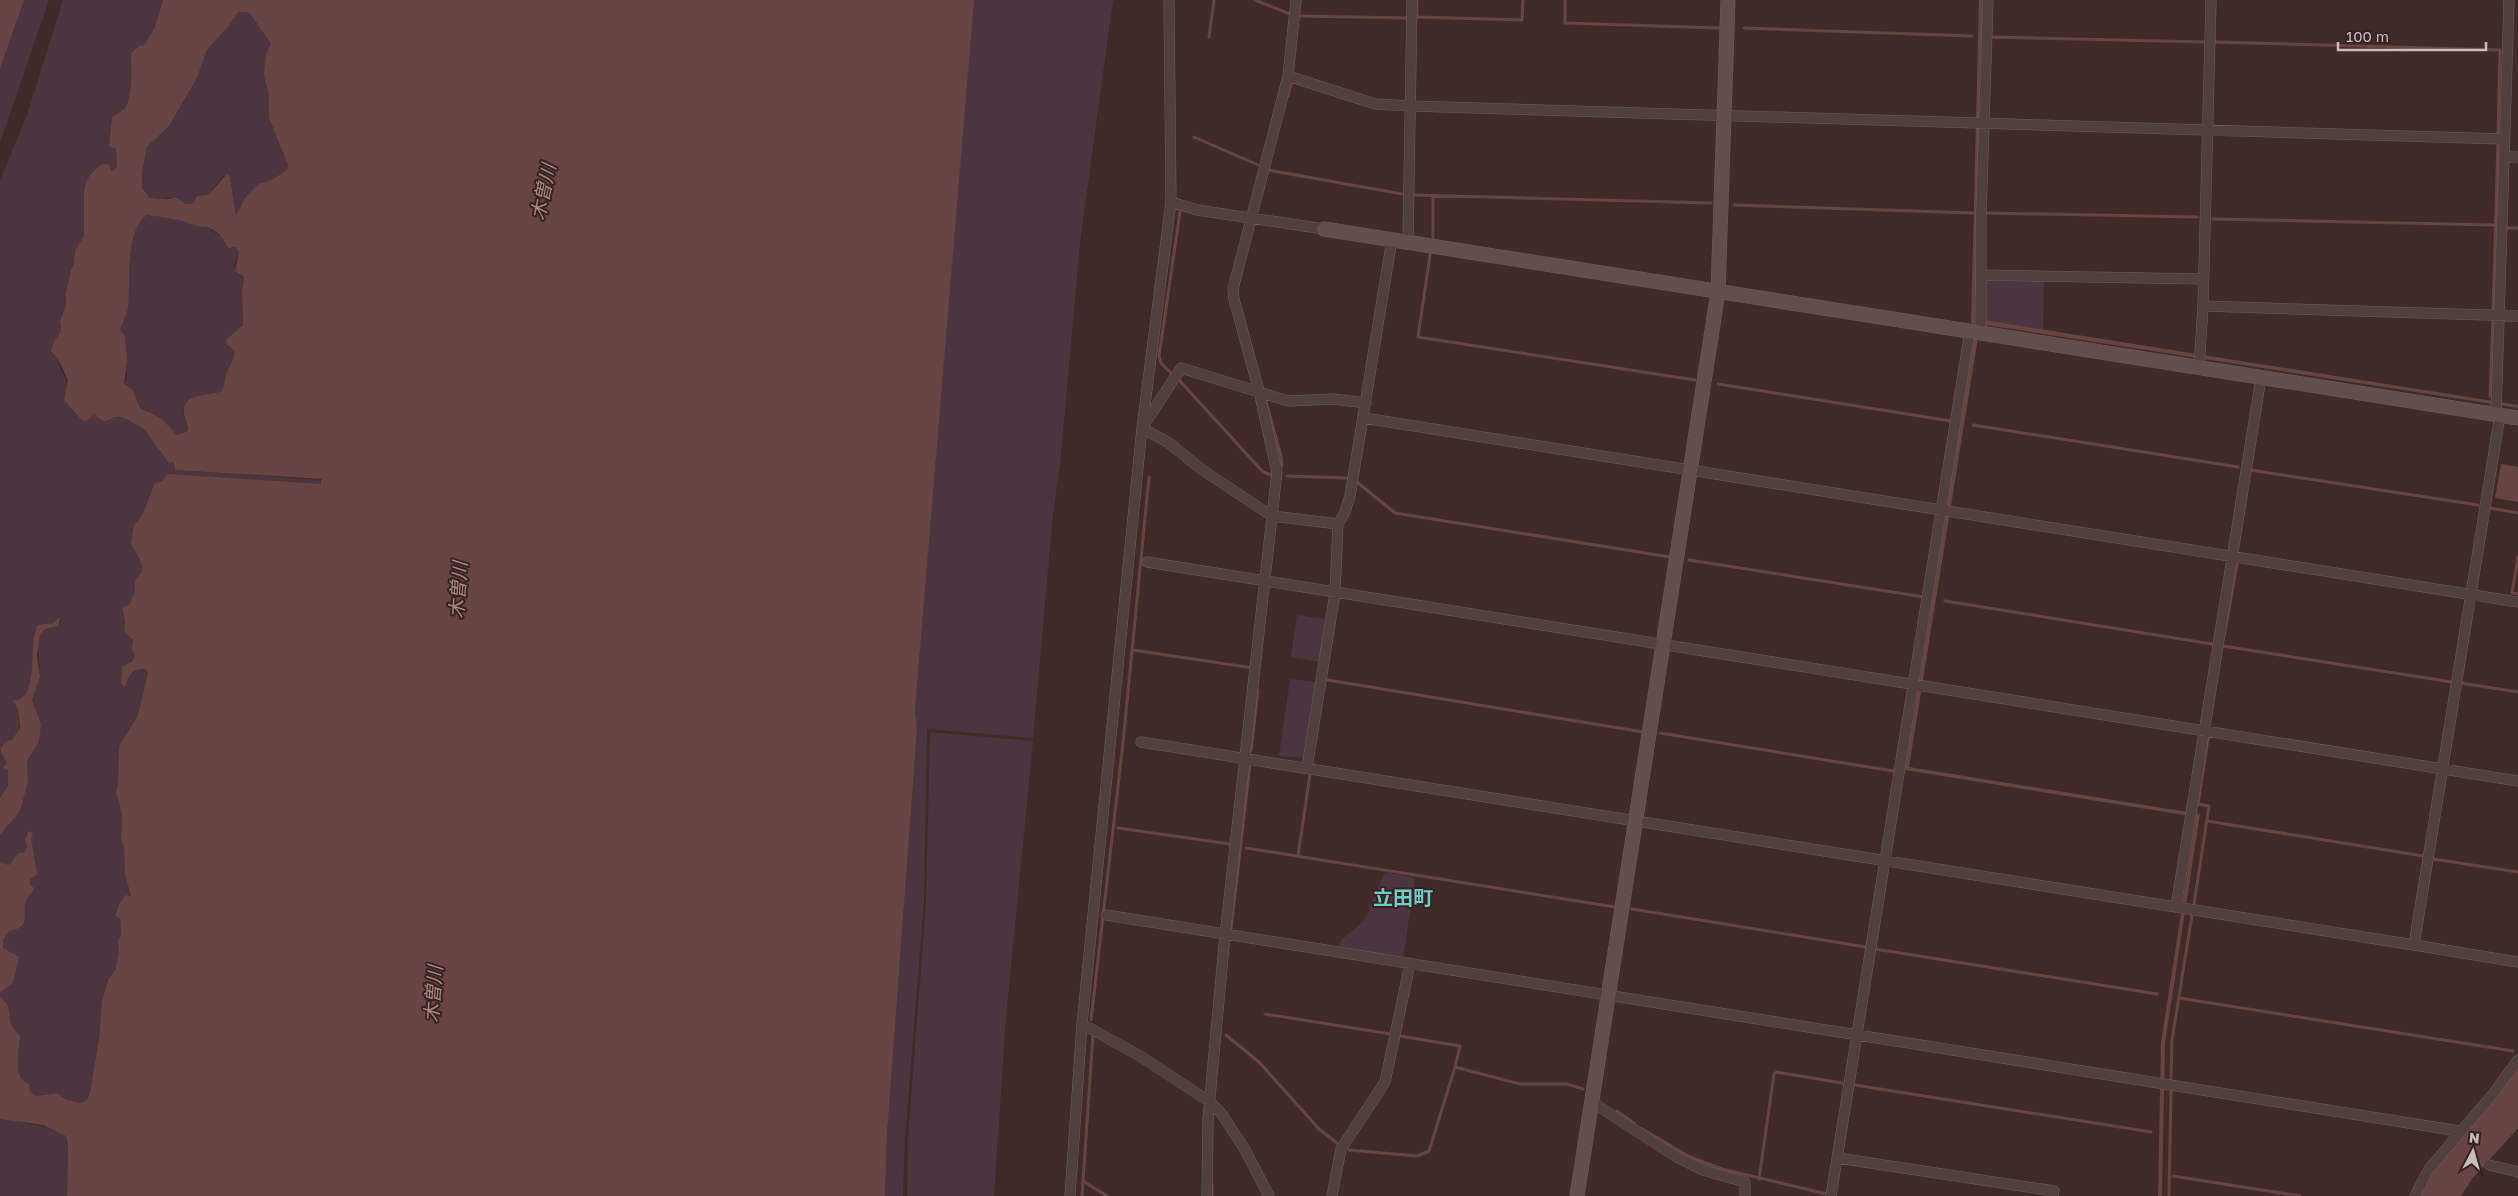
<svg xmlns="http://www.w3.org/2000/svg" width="2518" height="1196" font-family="'Golos Text','Noto Sans JP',sans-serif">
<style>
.green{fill:#4c3541}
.water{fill:#674441;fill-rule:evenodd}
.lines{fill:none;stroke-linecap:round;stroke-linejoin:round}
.stream{stroke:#674441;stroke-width:3}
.street-casing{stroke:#6d5d5b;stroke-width:11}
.secondary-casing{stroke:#6d5d5b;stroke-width:15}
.street{stroke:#503f3d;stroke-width:10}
.secondary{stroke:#624e4b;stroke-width:14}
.labels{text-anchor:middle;stroke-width:4;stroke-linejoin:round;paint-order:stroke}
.water-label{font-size:19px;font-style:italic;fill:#ae8785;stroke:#352322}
.quarter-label{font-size:20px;font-weight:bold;fill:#73ccc7;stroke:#352322}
</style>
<rect width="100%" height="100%" fill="#402b29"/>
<path class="green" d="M 24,0 L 49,0 L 0,143 L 0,69 Z
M 63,0 L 163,0 L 154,29 L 144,45 L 139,46 L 131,53 C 132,65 132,99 125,108 C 122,111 116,114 112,117 L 109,147 L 116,149 L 117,166 L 112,171 L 108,164 L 102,164 L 89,176 L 84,192 L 84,235 L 78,245 L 74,264 L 71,270 L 66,292 L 66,306 L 60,321 L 61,334 L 54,341 C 56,349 58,357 59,365 C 62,378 75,383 64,397 L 86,421 L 94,415 L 104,422 L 115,417 L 122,417 L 143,428 L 162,454 L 174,462 L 175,470 L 321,480 L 321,484 L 162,482 L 151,491 L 140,520 L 137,522 L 135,552 L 142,565 L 142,571 L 134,582 L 135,591 L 129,605 L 125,606 L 124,631 L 133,640 L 135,656 L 122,670 L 121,678 L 128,678 L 138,668 L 146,669 L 148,672 L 138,715 L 119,746 L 118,784 L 116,793 L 122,814 L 121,838 L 124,847 L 125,875 L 131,896 L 126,895 L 120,902 L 115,916 L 120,917 L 121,935 L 119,953 L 115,970 L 108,980 L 102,1000 L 99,1039 L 90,1092 L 87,1100 L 81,1103 L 67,1100 L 57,1093 L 37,1096 L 30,1092 L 29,1085 C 11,1076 20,1050 20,1036 L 11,1024 L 8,1005 L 0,996 L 0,835 L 17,815 L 27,761 L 38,744 L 41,724 L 32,700 L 40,677 L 38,643 L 40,634 L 45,629 C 53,628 62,627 61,617 L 53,623 L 37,625 C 37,630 34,633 34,637 C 32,653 37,700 14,700 L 18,709 L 19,732 L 9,742 L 2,745 L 0,749 L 0,180 L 27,115 Z
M 973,0 L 1113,0 L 1080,243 L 1060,465 L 1053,514 L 1033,738 L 927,729 L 924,901 L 905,1138 L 903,1196 L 885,1196 L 887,1135 L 917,730 L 915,710 Z
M 238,12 L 249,12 L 271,44 L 266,83 L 269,96 L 269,118 L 288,165 L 287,170 L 270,181 L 258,185 L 244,199 L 236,217 L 230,177 L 223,176 L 208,195 L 197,196 L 193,204 L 186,204 L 175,197 L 150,198 L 142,188 L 142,173 L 147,147 L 169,126 L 197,78 L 207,50 L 229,26 Z
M 147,215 L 183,220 L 197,226 L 207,227 L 225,240 L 227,246 L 231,248 L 236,247 L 239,252 L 234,266 L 237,273 L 244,277 L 242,292 L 243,325 L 233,333 L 226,343 L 234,351 C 235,361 228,365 226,375 C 224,381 225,385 222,391 L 207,394 L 183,413 L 188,431 L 177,435 L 162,419 L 140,408 L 132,389 L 124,384 L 127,380 L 125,335 L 120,330 C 122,323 127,316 128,308 C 131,281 124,232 147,215 Z
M 1984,279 L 2044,281 L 2043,330 L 1984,320 Z
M 1297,615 L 1327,619 L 1320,662 L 1291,657 Z
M 1290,679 L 1316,682 L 1304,758 L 1279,756 Z
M 930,732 L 1033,741 L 1006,1017 L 994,1196 L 907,1196 L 908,1138 L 926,905 Z
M 0,750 L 5,756 L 7,763 L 5,766 C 13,776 7,790 0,798 Z
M 1385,872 L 1415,878 L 1403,959 L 1338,949 L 1340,941 L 1364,921 Z
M 0,1115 C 21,1126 45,1123 66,1136 L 68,1145 L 67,1196 L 0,1196 Z"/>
<path class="water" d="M 0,0 L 24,0 L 0,69 Z
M 163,0 L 974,0 L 915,710 L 917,730 L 887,1135 L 885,1196 L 67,1196 L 68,1145 L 66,1136 L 43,1125 L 0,1119 L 0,996 L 8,1005 L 11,1024 L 20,1036 C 20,1050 11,1077 29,1084 L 30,1092 L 37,1096 L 57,1093 L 67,1100 L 81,1103 L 87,1100 L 90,1092 L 99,1039 L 102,1000 L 108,980 L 115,970 L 119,953 L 118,941 L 121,935 L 120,918 L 115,916 L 120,902 L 126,895 L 131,896 L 125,875 L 124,848 L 121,838 L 122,814 L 116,793 L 118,784 L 119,746 L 138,715 L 148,672 L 146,669 C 133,668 129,674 125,687 L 121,683 L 122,667 L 132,661 L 135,656 L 132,649 L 133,640 L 124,631 L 125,620 L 122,607 L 129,605 L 135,591 L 134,582 L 142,571 L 142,565 L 131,543 L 134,525 C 145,516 148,496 155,483 L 162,481 L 168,474 L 321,484 L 321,479 L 175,470 L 174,462 L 169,463 L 143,428 L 122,417 L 115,417 L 104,422 L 94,415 L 86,421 L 81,419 L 64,400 L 68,381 C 64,371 59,359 51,351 L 54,341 L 61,331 L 60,321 L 66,306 L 66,292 L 71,270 L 74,264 L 75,251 L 84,235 L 84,192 L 86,183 L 89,176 L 97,168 L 102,164 L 108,164 L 112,171 L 117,166 L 116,149 L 109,147 L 112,117 C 116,114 122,111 125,108 C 133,97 131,66 131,53 L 139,46 L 144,45 L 154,29 ZM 238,12 L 249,12 L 271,44 L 266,55 L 264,75 L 269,96 L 269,118 L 288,165 L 287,170 L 270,181 L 258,184 L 244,199 L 236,216 L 230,177 L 227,174 L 208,195 L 197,196 L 193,204 L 186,204 L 175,197 L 170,199 L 150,198 L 142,188 L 142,173 L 147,147 L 169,126 L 197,78 L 207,50 L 229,26 ZM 147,215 C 164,218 179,218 196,226 C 199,227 203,226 207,227 C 217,230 224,239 228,248 L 236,247 L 239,252 L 235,271 L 244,277 L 242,292 L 243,325 L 228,338 L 226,343 L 234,351 C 235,361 228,365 226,375 C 224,381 225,385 222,391 C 210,396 185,392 184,410 C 183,417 188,424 188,431 L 177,435 L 162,419 L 140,408 L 132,389 L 124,384 L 127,361 L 125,335 L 120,330 C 122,323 127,316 128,308 C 131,281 124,232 147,215 Z
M 1979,0 L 1984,0 L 1975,324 L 1971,323 Z
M 1984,320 L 2518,405 L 2518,408 L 1986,325 Z
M 1974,338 L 1978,338 L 1909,767 L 2200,814 L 2165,1043 L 2162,1196 L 2158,1196 L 2161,1043 L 2196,817 L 1905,770 Z
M 2501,464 L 2518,467 L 2518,502 L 2495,498 Z
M 61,616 L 58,626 L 45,629 L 40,635 L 37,655 L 40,677 L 32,700 L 41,724 L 40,734 L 38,744 L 27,761 L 28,782 L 21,807 L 17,815 L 0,835 L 0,798 L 8,786 L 8,770 L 3,768 L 7,763 L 0,749 L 5,742 L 12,740 L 20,728 L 18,709 L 13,700 C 37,702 31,652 34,636 C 35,632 37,629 37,625 L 53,623 Z
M 29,831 L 33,833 L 31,838 L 37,874 L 30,879 L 30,885 L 34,888 C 33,893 29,894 27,898 C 19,913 35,926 9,931 L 3,940 L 3,948 L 19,957 L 13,983 L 0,993 L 0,863 L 9,865 L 18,853 L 24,853 L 27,847 L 25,839 Z
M 2518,1065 L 2518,1128 L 2472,1179 L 2461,1196 L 2420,1196 L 2425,1179 Z"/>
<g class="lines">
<path class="stream" d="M 1255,0 L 1290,14
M 1417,0 L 1417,17 L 1522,20 L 1523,0
M 1565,0 L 1565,23 L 1719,28
M 1299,16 L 1407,18
M 1744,28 L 1972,36
M 1209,37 L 1214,0
M 1991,37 L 2203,42
M 2214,42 L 2500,50 L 2498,136
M 1288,96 L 1292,80
M 1194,137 L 1258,165
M 1268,170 L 1402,194
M 1413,195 L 1711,203
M 1734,205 L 1973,213
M 1986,213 L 2197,217
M 2213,219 L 2494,225
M 2508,228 L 2518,228
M 1433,238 L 1433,196
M 1430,255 L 1418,337 L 1695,380
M 2493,310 L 2498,142
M 1173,375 L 1161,363 L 1159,356 L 1180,212
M 1180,381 L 1263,472 L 1271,475
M 1718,384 L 1951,421
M 2490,396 L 2493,319
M 1266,402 L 1281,456 L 1282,466
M 1973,425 L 2238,467
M 2250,470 L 2478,505
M 1287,476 L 1348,478
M 1357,482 L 1395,513 L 1670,557
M 2489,508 L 2518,513
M 2518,557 L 2512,593 L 2518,594
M 1689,560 L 1924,597
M 1945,601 L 2212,644
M 2224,637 L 2237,564
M 2223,646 L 2452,682
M 1133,650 L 1253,668
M 1328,680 L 1643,732
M 2461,683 L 2518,692
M 1660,733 L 1893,771
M 1251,750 L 1258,690
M 2207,821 L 2423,856
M 1118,828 L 1230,844
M 1246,848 L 1615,907
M 1298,856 L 1310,774
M 2433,859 L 2518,872
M 2194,904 L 2209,806 L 2198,804 L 2208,738
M 1632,909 L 1866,947
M 1231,929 L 1250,765
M 1875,949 L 2157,994
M 2179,998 L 2513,1051
M 1265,1014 L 1391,1034
M 1091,1020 L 1123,743 L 1149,477
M 1226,1035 L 1260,1063 L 1319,1129 L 1337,1143
M 1400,1036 L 1460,1046 L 1455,1067
M 2171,1079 L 2172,1040 L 2192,915
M 1855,1085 L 2151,1132
M 1617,1111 L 1635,1124
M 1642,1129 L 1690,1157 L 1722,1169 L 1827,1194
M 1349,1150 L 1417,1156 L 1429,1151 L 1455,1067 L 1520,1084 L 1567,1084 L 1583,1089
M 2173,1176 L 2300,1196
M 1759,1179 L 1774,1074 L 1777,1072 L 1842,1083
M 1083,1181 L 1107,1196
M 1212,1186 L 1212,1196
M 1082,1196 L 1093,1034
M 2169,1196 L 2171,1091"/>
<g class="street-casing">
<path id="street" d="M 1288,76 L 1375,104 L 1410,106 L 2504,139
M 2504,157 L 2518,157
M 1171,202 L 1197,210 L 1324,229
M 1408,241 L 1412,0
M 1981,275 L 2202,279
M 2203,306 L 2518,316
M 1981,333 L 1981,216 L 1988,0
M 2199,368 L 2203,306 L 2211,0
M 2496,414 L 2509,0
M 2500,415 L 2414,945 L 2518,962
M 1364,418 L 2518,602
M 1338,524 L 1272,516 L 1201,469 L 1169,443 L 1142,428 L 1181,368 L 1288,401 L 1333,399 L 1366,403
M 1147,562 L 2518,781
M 1141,742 L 2414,945
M 1307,768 L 1335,593 L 1338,524 L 1345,512 L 1350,496 L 1392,239
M 2176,907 L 2261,378
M 1106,915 L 2459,1131
M 1082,1024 L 1140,1056 L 1210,1102 L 1221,1113 L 1244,1148 L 1269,1196
M 1592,1102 L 1675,1156 L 1703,1170 L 1745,1182 L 1745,1196
M 1838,1158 L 2054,1191 L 2053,1196
M 2489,1165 L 2518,1172
M 1070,1196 L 1082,1024 L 1093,915 L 1142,428 L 1171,202 L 1169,0
M 1207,1196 L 1208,1119 L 1225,935 L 1277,472 L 1259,391 L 1234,299 L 1233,289 L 1288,76 L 1296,0
M 1332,1196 L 1341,1149 L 1385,1082 L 1410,964
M 1831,1196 L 1970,331
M 2415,1196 L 2429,1169 L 2493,1094 L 2518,1060"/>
</g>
<g class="secondary-casing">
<path id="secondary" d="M 1324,229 L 2518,418
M 1577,1196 L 1718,292 L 1728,0"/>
</g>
<use href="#street" class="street"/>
<use href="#secondary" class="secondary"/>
</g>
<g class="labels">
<g class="water-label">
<text transform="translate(543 192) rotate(-78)" y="7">木曽川</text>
<text transform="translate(458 590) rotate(-86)" y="7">木曽川</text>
<text transform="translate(433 994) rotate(-86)" y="7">木曽川</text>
</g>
<g class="quarter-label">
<text x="1403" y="905">立田町</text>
</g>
</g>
<g transform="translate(2473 1151) rotate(6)" stroke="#352322" stroke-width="4" paint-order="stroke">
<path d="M0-4L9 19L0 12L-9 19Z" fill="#cabcba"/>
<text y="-8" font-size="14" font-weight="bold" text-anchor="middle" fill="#cabcba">N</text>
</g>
<path d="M2338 42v8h148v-8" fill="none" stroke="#cabcba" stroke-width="2.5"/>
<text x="2346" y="42" font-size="15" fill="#cabcba" stroke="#352322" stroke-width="4" paint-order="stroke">100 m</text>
</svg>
